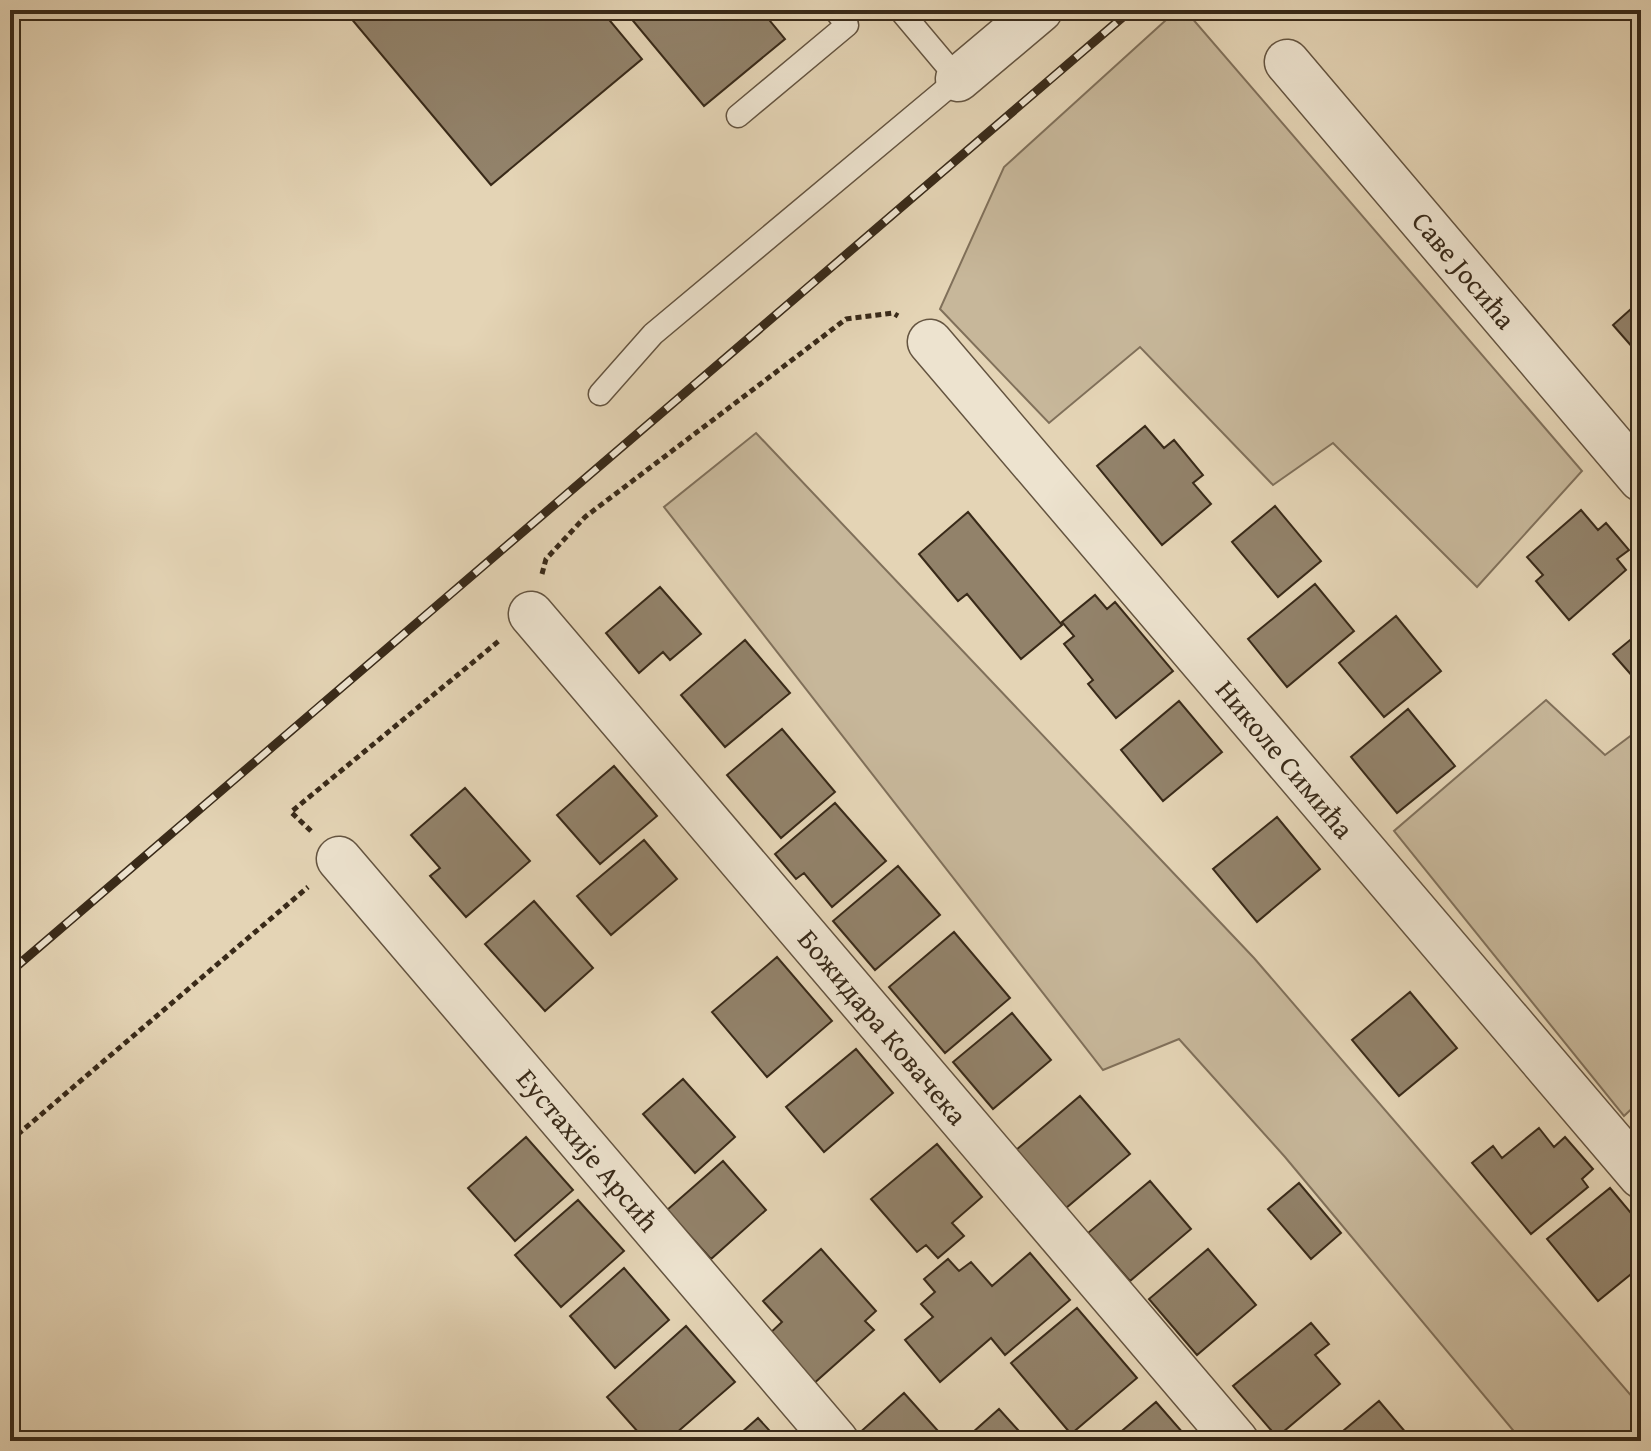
<svg xmlns="http://www.w3.org/2000/svg" width="1651" height="1451" font-family="'Gentium Book Plus',serif">
<style>
.green{fill:#c7b79a;stroke:#80705a;stroke-width:2}
.building{fill:#92826a;stroke:#392a19;stroke-width:2}
.lines{fill:none;stroke-linecap:round;stroke-linejoin:round}
.lane-casing{stroke:#645440;stroke-width:25}
.street-casing{stroke:#645440;stroke-width:47}
.path{stroke:#392a19;stroke-width:5;stroke-dasharray:6 4;stroke-linecap:butt}
.lane{stroke:#ede3cf;stroke-width:22}
.street{stroke:#ede3cf;stroke-width:44}
.rail-casing{stroke:#392a19;stroke-width:9}
.rail{stroke:#ede3cf;stroke-width:6;stroke-dasharray:18;stroke-linecap:butt}
.labels{text-anchor:middle;stroke-width:6;stroke-linejoin:round;paint-order:stroke}
.street-label{font-size:28px;fill:#392a19;stroke:#ede3cf}
</style>
<rect width="100%" height="100%" fill="#e4d4b5"/>
<filter id="stains"><feTurbulence type="fractalNoise" baseFrequency=".0025" numOctaves="4"/><feColorMatrix values="0 0 0 0 .2 0 0 0 0 .09 0 0 0 0 .02 0 0 0 .5 -.17"/></filter>
<radialGradient id="worn" r=".72"><stop offset=".6" stop-color="#630" stop-opacity="0"/><stop offset="1" stop-color="#630" stop-opacity=".3"/></radialGradient>
<path class="green" d="M 1177,10 L 1185,10 L 1582,471 L 1477,587 L 1333,443 L 1273,485 L 1140,347 L 1049,423 L 940,309 L 1004,167 Z
M 756,433 L 1254,958 L 1641,1407 L 1641,1441 L 1522,1441 L 1285,1157 L 1179,1039 L 1103,1070 L 664,507 Z
M 1546,700 L 1605,755 L 1641,728 L 1641,1100 L 1624,1116 L 1394,831 Z"/>
<path class="building" d="M 344,10 L 601,10 L 642,59 L 491,185 Z
M 624,10 L 761,10 L 785,39 L 704,106 Z
M 1641,300 L 1641,357 L 1613,325 Z
M 1145,426 L 1164,448 L 1174,440 L 1203,475 L 1193,483 L 1211,504 L 1162,545 L 1097,466 Z
M 1275,506 L 1321,561 L 1278,597 L 1232,542 Z
M 1581,510 L 1598,530 L 1606,523 L 1629,550 L 1617,559 L 1626,570 L 1569,620 L 1536,581 L 1543,575 L 1527,557 Z
M 968,512 L 1062,625 L 1021,659 L 967,594 L 958,601 L 919,554 Z
M 1315,584 L 1354,631 L 1287,687 L 1248,639 Z
M 660,587 L 701,634 L 670,660 L 663,652 L 639,673 L 606,633 Z
M 1095,595 L 1107,609 L 1115,602 L 1173,671 L 1116,718 L 1088,684 L 1093,680 L 1064,644 L 1074,636 L 1062,622 Z
M 1396,616 L 1441,671 L 1384,717 L 1339,663 Z
M 1641,631 L 1641,686 L 1613,654 Z
M 745,640 L 790,693 L 725,747 L 681,695 Z
M 1179,701 L 1222,752 L 1163,801 L 1121,750 Z
M 1408,709 L 1455,766 L 1397,813 L 1351,757 Z
M 782,729 L 835,792 L 781,838 L 727,775 Z
M 614,766 L 657,816 L 600,864 L 557,815 Z
M 465,788 L 530,861 L 466,917 L 430,876 L 440,868 L 411,835 Z
M 835,803 L 886,861 L 832,907 L 804,873 L 796,879 L 775,854 Z
M 1277,817 L 1320,869 L 1257,922 L 1213,869 Z
M 644,840 L 677,879 L 611,935 L 577,896 Z
M 898,866 L 940,915 L 875,970 L 833,921 Z
M 534,901 L 593,968 L 545,1011 L 485,944 Z
M 954,932 L 1010,998 L 945,1053 L 889,987 Z
M 777,957 L 832,1021 L 767,1077 L 712,1012 Z
M 1410,992 L 1457,1048 L 1399,1096 L 1352,1040 Z
M 1012,1013 L 1051,1060 L 993,1109 L 953,1062 Z
M 856,1049 L 893,1093 L 824,1152 L 786,1107 Z
M 683,1079 L 735,1137 L 695,1173 L 643,1114 Z
M 1080,1096 L 1130,1154 L 1066,1208 L 1016,1150 Z
M 1539,1128 L 1554,1147 L 1565,1137 L 1593,1169 L 1582,1179 L 1588,1187 L 1531,1234 L 1472,1163 L 1493,1146 L 1502,1158 Z
M 526,1137 L 573,1190 L 515,1241 L 468,1188 Z
M 937,1144 L 982,1197 L 952,1223 L 964,1236 L 938,1258 L 926,1245 L 917,1252 L 871,1199 Z
M 723,1161 L 766,1210 L 711,1259 L 667,1210 Z
M 1150,1181 L 1191,1229 L 1130,1281 L 1088,1233 Z
M 1299,1183 L 1341,1233 L 1311,1259 L 1268,1209 Z
M 1610,1188 L 1641,1225 L 1641,1266 L 1598,1301 L 1547,1239 Z
M 578,1200 L 624,1251 L 561,1307 L 515,1255 Z
M 821,1249 L 876,1311 L 865,1321 L 874,1330 L 812,1385 L 768,1335 L 782,1322 L 763,1301 Z
M 1208,1249 L 1256,1305 L 1197,1355 L 1149,1299 Z
M 1030,1253 L 1070,1300 L 1005,1355 L 991,1338 L 940,1382 L 905,1340 L 933,1317 L 921,1304 L 935,1292 L 924,1279 L 948,1259 L 959,1271 L 971,1262 L 992,1286 Z
M 624,1268 L 669,1320 L 615,1368 L 570,1316 Z
M 1077,1308 L 1137,1378 L 1071,1434 L 1011,1363 Z
M 1311,1323 L 1329,1344 L 1315,1355 L 1340,1384 L 1277,1437 L 1233,1386 Z
M 686,1326 L 735,1382 L 667,1441 L 646,1441 L 607,1397 Z
M 904,1393 L 947,1441 L 862,1441 L 857,1435 Z
M 1379,1401 L 1413,1441 L 1331,1441 Z
M 1156,1402 L 1190,1441 L 1110,1441 Z
M 999,1409 L 1018,1430 L 1005,1441 L 963,1441 Z
M 758,1418 L 779,1441 L 732,1441 Z"/>
<g class="lines">
<g class="lane-casing">
<path id="lane" d="M 738,116 L 847,25 L 835,10
M 600,394 L 653,334 L 958,79 L 900,10"/>
</g>
<g class="street-casing">
<path id="street" d="M 1287,62 L 1641,479
M 958,79 L 1040,10
M 930,342 L 1641,1176
M 531,614 L 1236,1441
M 339,859 L 836,1441"/>
</g>
<path class="path" d="M 542,574 L 546,559 L 585,517 L 846,319 L 893,313 L 898,316
M 311,831 L 291,812 L 500,640
M 10,1141 L 308,887"/>
<use href="#lane" class="lane"/>
<use href="#street" class="street"/>
<g class="rail-casing">
<path id="rail" d="M 10,972 L 1131,10"/>
</g>
<use href="#rail" class="rail"/>
</g>
<g class="labels">
<g class="street-label">
<text transform="translate(1464 270) rotate(50)" y="10">Саве Јосића</text>
<text transform="translate(1285 759) rotate(50)" y="10">Николе Симића</text>
<text transform="translate(883 1027) rotate(50)" y="10">Божидара Ковачека</text>
<text transform="translate(588 1150) rotate(50)" y="10">Еустахије Арсић</text>
</g>
</g>
<rect width="1651" height="1451" fill="none" stroke="#e4d4b5" stroke-width="40"/>
<rect x="12" y="12" width="1627" height="1427" fill="none" stroke="#392a19" stroke-width="4"/>
<rect x="20" y="20" width="1611" height="1411" fill="none" stroke="#392a19" stroke-width="2"/>
<rect width="100%" height="100%" filter="url(#stains)"/>
<rect width="100%" height="100%" fill="url(#worn)"/>
</svg>
